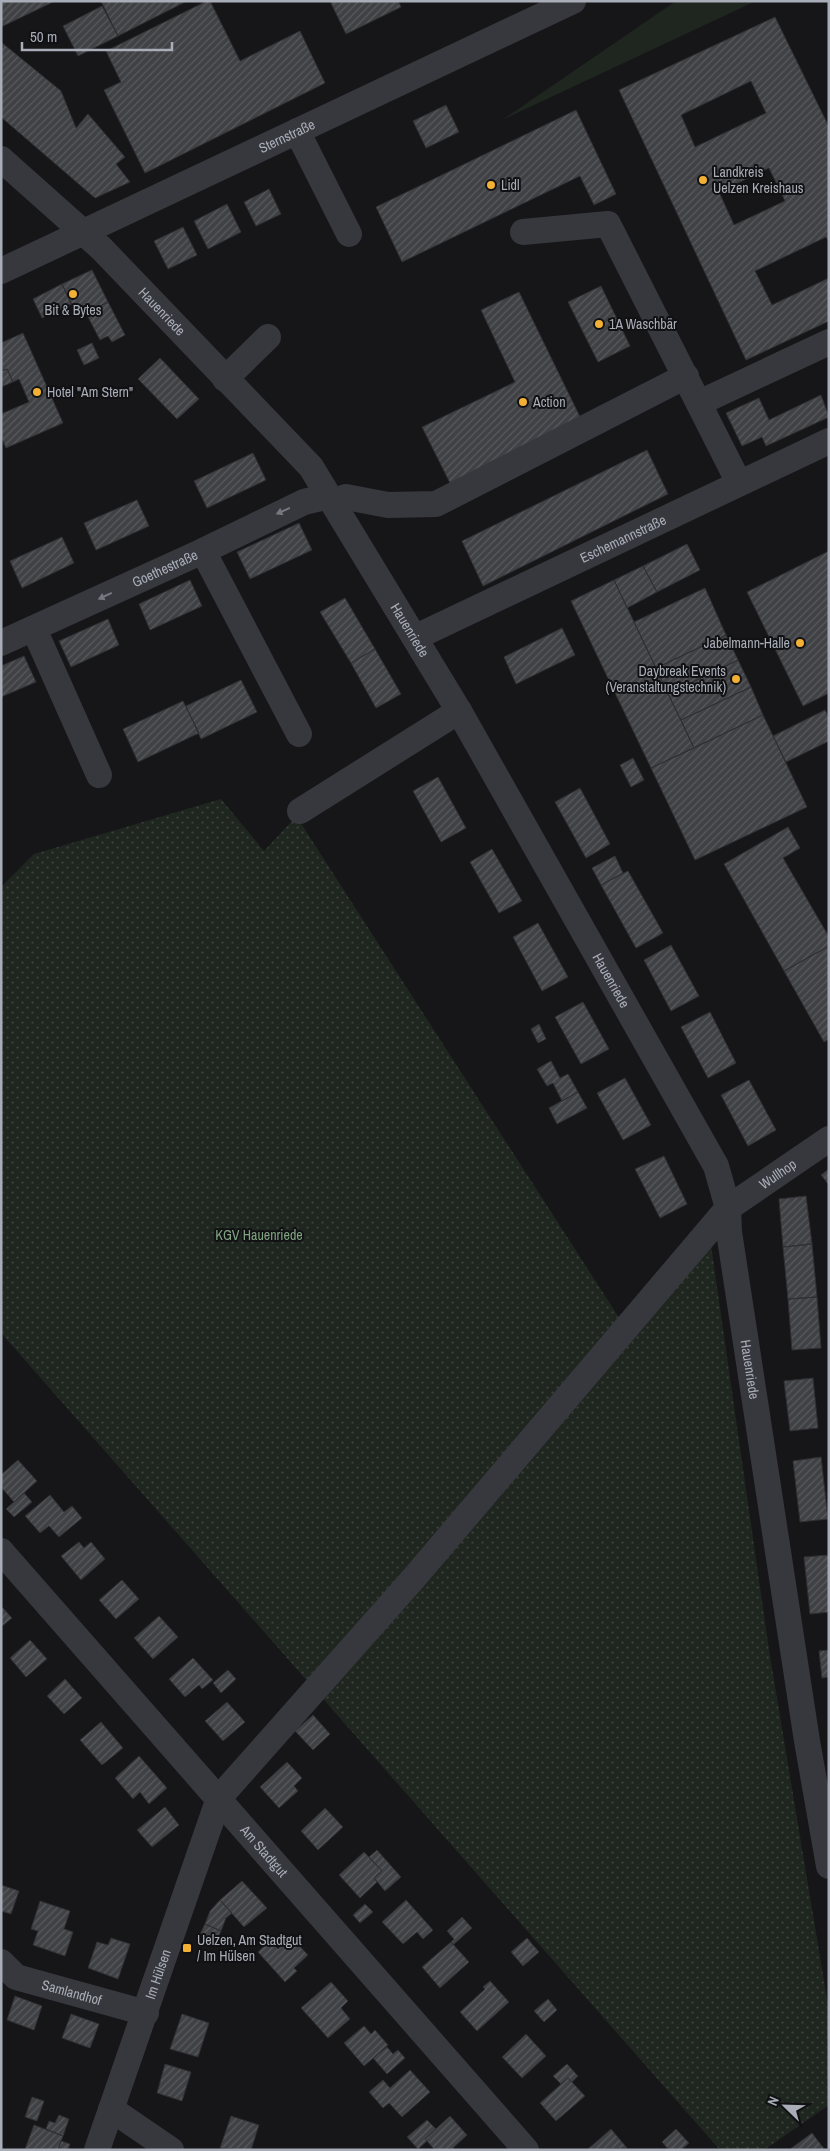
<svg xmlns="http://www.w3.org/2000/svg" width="830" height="2151" font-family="'Archivo Narrow',sans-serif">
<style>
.grass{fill:#1e261f}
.garden{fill:url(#garden-dots)}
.building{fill:url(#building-hatch);stroke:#303034;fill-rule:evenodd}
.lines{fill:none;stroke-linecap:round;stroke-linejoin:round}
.minor{stroke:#37383d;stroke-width:26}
.oneway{fill:#757881}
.poi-dot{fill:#f2b134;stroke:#111113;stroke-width:2}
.labels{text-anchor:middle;stroke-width:4;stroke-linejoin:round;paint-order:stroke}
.street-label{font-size:14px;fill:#a8adb8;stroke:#111113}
.poi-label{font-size:14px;fill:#a8adb8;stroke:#111113;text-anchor:start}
.park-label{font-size:14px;fill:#7fa381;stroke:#111113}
</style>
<defs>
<pattern id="garden-dots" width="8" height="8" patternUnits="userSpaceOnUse" patternTransform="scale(1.25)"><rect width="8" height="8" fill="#1e261f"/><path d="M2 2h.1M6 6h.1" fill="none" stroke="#3c433d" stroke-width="1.8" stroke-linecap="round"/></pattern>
<pattern id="building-hatch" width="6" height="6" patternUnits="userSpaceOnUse" patternTransform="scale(1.25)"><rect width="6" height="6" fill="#404145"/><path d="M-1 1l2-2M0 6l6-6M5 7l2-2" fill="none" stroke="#595a5e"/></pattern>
</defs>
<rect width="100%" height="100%" fill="#161618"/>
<path class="grass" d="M 676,1 L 756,1 L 502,120 Z"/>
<path class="garden" d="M 221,799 L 264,851 L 292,821 L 300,822 L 629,1333 L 710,1238 L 769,1650 L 829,2011 L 829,2105 L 764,2150 L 720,2150 L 1,1333 L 1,887 L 34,854 Z"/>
<path class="building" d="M 1,1 L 55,1 L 1,27 Z
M 101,1 L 187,1 L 118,36 Z
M 207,1 L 210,1 L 240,61 L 300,31 L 325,83 L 145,173 L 104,90 L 121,82 L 106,51 Z
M 330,1 L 398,1 L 401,7 L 346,34 Z
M 102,6 L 118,36 L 78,56 L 63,26 Z
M 775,17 L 829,127 L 829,242 L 826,237 L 755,271 L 772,305 L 829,278 L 829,321 L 746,360 L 619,90 ZM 751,81 L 766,113 L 695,147 L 681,115 ZM 769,168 L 785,201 L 734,225 L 719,192 Z
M 1,42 L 61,91 L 76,128 L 88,114 L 125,157 L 116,164 L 130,182 L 95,198 L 1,117 Z
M 446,105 L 459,132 L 426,148 L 413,121 Z
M 576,110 L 616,194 L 594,205 L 580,176 L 402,262 L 376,207 Z
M 269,189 L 281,214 L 256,226 L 244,202 Z
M 227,204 L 241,232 L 208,249 L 194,221 Z
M 183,227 L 197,255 L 168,269 L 154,241 Z
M 92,270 L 108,302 L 78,317 L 62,284 Z
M 62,284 L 71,304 L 42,318 L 33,299 Z
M 601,286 L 630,346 L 598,362 L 568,302 Z
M 519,292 L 583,423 L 452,487 L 422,427 L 515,382 L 481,310 Z
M 108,302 L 125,335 L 112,342 L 108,336 L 100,340 L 86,313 Z
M 23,333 L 63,423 L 6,448 L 1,437 L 1,414 L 29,402 L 19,379 L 13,382 L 7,369 L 1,371 L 1,343 Z
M 92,343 L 99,358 L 84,365 L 77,350 Z
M 160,358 L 199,399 L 177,419 L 138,379 Z
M 7,369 L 13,382 L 1,387 L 1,371 Z
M 821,395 L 829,417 L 766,446 L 762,437 L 742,446 L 726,413 L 759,398 L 769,420 Z
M 647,450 L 668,494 L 483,586 L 462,541 Z
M 253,453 L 266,480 L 207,508 L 194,481 Z
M 137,500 L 149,526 L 96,550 L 84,523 Z
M 299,523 L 312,550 L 250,579 L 237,552 Z
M 62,537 L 74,563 L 22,588 L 10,561 Z
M 687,544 L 700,570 L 657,592 L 643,566 Z
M 829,551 L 829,693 L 803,706 L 747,592 Z
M 643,566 L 657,592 L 627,608 L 614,580 Z
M 190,580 L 202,606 L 150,630 L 139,604 Z
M 614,580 L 694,748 L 651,768 L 571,601 Z
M 705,588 L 726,635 L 656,668 L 634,622 Z
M 345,598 L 375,649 L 351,663 L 320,612 Z
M 108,619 L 119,645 L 71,667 L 59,641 Z
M 562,628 L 575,655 L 516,684 L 504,657 Z
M 726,635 L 738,660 L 668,694 L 656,668 Z
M 375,649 L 401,694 L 376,708 L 351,663 Z
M 24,656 L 36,682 L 1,697 L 1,666 Z
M 738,660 L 751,687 L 681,720 L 668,694 Z
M 241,680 L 257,712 L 201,739 L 186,706 Z
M 751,687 L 763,715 L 694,748 L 681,720 Z
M 183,701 L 199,733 L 138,762 L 123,729 Z
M 825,710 L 829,718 L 829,741 L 786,762 L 773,736 Z
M 763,715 L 807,807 L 695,860 L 651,768 Z
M 633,758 L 644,780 L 631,787 L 620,765 Z
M 438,777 L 466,828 L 441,842 L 413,791 Z
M 580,788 L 610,844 L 586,858 L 555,802 Z
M 788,827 L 800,848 L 783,858 L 829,937 L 829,946 L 784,971 L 724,864 Z
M 492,849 L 522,901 L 499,913 L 470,862 Z
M 615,856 L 623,873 L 601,885 L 592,868 Z
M 628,871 L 663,933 L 636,948 L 601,885 Z
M 538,923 L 568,977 L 542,991 L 513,937 Z
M 671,945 L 699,996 L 671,1011 L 644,960 Z
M 829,946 L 829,1039 L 824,1042 L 784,971 Z
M 583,1002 L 609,1049 L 581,1064 L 555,1017 Z
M 710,1012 L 736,1063 L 708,1078 L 681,1027 Z
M 539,1024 L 546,1039 L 538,1043 L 531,1029 Z
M 551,1061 L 560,1078 L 568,1074 L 578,1092 L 562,1101 L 553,1083 L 547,1086 L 537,1069 Z
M 625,1078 L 651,1125 L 623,1140 L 597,1093 Z
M 749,1080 L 776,1130 L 748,1146 L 721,1095 Z
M 578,1092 L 587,1108 L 557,1124 L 549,1108 Z
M 664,1156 L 687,1204 L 660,1218 L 635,1169 Z
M 829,1169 L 829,1185 L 821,1175 Z
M 806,1196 L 812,1244 L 783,1247 L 779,1199 Z
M 812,1244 L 817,1297 L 788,1299 L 783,1247 Z
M 817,1297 L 821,1348 L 792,1350 L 788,1299 Z
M 813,1378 L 818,1428 L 790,1431 L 784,1381 Z
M 821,1457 L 828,1519 L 800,1522 L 793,1461 Z
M 18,1460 L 37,1481 L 14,1502 L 1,1487 L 1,1475 Z
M 24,1493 L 32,1502 L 14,1517 L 6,1509 Z
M 50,1495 L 64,1512 L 72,1506 L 82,1518 L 59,1537 L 49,1526 L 40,1533 L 25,1516 Z
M 79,1542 L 84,1548 L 91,1542 L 105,1559 L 81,1580 L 61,1556 Z
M 829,1555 L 829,1612 L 810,1614 L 804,1557 Z
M 122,1580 L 139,1599 L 116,1619 L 99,1600 Z
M 1,1606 L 12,1618 L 1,1627 Z
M 159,1616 L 178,1637 L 153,1659 L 134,1638 Z
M 30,1640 L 47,1659 L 26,1677 L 10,1658 Z
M 829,1650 L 829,1677 L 822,1678 L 819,1651 Z
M 193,1658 L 213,1680 L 202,1689 L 199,1685 L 185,1697 L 169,1679 Z
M 228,1670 L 236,1679 L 221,1693 L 213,1683 Z
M 65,1679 L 82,1698 L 64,1714 L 47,1696 Z
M 227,1702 L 245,1722 L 223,1741 L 205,1721 Z
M 313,1715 L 330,1734 L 313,1750 L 295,1731 Z
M 101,1722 L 123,1748 L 102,1765 L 80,1740 Z
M 139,1756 L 167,1788 L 149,1804 L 140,1792 L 133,1799 L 115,1778 Z
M 287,1762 L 302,1778 L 294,1786 L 298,1791 L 279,1808 L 260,1787 Z
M 165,1807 L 179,1825 L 152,1847 L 137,1830 Z
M 325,1808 L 343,1827 L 318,1850 L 301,1831 Z
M 377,1850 L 401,1877 L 385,1891 L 374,1878 L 382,1871 L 369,1857 Z
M 364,1852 L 382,1871 L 374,1878 L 377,1882 L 360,1898 L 339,1875 Z
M 242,1881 L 267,1908 L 244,1927 L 220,1900 Z
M 1,1885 L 19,1891 L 11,1914 L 1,1911 Z
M 220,1900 L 232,1913 L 226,1918 L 221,1931 L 205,1924 L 210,1911 Z
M 406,1900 L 433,1930 L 423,1939 L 417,1932 L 403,1944 L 382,1922 Z
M 40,1901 L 70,1911 L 64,1929 L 73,1932 L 65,1956 L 33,1945 L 38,1931 L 31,1929 Z
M 365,1904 L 373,1912 L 360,1923 L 353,1915 Z
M 462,1917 L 472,1928 L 453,1945 L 451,1942 L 454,1939 L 447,1931 Z
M 205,1924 L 221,1931 L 216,1941 L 200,1934 Z
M 291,1937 L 308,1955 L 294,1968 L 297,1971 L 285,1982 L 258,1952 L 270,1941 L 278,1949 Z
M 111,1938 L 130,1944 L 118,1979 L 88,1968 L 97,1942 L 108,1945 Z
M 527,1938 L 539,1952 L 523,1966 L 511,1952 Z
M 451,1942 L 469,1962 L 440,1988 L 422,1967 Z
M 490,1981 L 509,2002 L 477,2031 L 460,2012 L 485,1989 L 483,1987 Z
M 331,1982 L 348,2001 L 341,2008 L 350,2019 L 328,2038 L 301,2008 Z
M 15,1996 L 42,2006 L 34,2030 L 7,2020 Z
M 548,1999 L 557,2010 L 544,2022 L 534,2011 Z
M 71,2014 L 99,2024 L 90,2048 L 62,2038 Z
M 182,2014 L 209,2023 L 198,2057 L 170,2049 Z
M 364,2026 L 371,2034 L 375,2030 L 388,2045 L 364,2066 L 344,2043 Z
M 526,2034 L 546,2056 L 522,2078 L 502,2057 Z
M 387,2047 L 393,2054 L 398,2050 L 405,2058 L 387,2074 L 373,2058 Z
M 165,2064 L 191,2072 L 182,2101 L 157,2093 Z
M 567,2064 L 578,2076 L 572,2082 L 568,2078 L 561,2084 L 553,2076 Z
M 410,2070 L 430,2092 L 402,2117 L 389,2103 L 383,2108 L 369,2092 L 383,2080 L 390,2088 Z
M 568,2078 L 585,2096 L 556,2121 L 540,2103 Z
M 32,2097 L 44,2101 L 37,2121 L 25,2117 Z
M 59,2115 L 69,2119 L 63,2136 L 46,2129 L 49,2121 L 55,2123 Z
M 231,2116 L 259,2125 L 251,2150 L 220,2148 Z
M 450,2116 L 467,2135 L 453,2148 L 455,2150 L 435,2150 L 425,2139 Z
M 427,2120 L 436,2129 L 425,2139 L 427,2141 L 418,2149 L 407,2137 Z
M 34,2125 L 63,2136 L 58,2150 L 25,2149 Z
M 611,2129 L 627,2148 L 587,2150 Z
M 676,2129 L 689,2143 L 681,2150 L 669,2150 L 662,2142 Z
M 812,2133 L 825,2150 L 789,2150 Z
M 61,2141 L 70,2144 L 68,2150 L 58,2150 Z"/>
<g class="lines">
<g class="minor">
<path d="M 297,131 L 349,234"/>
<path id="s1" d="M 1,159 L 102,249 L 311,467 L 459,711 L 716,1166 L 728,1208 L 729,1232 L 807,1741 L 829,1866"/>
<path d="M 523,232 L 608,224 L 739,483"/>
<path id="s2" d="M 1,271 L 573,1"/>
<path d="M 225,379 L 268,337"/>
<path d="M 699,403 L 829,342"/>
<path d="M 333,502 L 346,497 L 388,505 L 436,504 L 686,376"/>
<path d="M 203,551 L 299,734"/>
<path d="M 34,629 L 99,775"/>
<path id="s3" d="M 416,637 L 829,441"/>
<path id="s4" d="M 1,643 L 203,551 L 304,502 L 329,496"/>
<path d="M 300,811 L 459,711"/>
<path id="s5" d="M 1,1551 L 526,2150"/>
<path id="s6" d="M 1,1962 L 16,1977 L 146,2013"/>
<path d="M 111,2109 L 171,2150"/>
<path id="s7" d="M 97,2150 L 219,1798 L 413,1579 L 728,1208 L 829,1139"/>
</g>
</g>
<defs><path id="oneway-solid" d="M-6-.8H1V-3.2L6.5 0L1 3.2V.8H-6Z" transform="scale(1.25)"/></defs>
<g class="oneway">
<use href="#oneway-solid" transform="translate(283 511) rotate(156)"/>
<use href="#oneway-solid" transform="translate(105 596) rotate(155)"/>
</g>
<g class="poi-dot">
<circle cx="703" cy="180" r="5"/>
<circle cx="491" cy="185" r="5"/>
<circle cx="73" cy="294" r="5"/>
<circle cx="599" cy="324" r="5"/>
<circle cx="37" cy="392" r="5"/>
<circle cx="523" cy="402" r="5"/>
<circle cx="800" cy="643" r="5"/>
<circle cx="736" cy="679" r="5"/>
<rect x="182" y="1943" width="10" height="10" rx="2.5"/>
</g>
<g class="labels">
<g class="street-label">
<text dy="5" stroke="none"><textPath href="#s2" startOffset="316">Sternstraße</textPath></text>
<text dy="5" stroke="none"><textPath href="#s1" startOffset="222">Hauenriede</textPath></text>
<text dy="5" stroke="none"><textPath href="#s3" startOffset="229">Eschemannstraße</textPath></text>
<text dy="5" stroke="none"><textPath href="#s4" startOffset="180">Goethestraße</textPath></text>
<text dy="5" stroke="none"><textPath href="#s1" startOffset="628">Hauenriede</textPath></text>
<text dy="5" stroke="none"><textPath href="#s1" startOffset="1032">Hauenriede</textPath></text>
<text dy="5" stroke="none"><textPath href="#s7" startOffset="1212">Wullhop</textPath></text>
<text dy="5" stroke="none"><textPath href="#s1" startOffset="1452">Hauenriede</textPath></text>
<text dy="5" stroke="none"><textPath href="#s5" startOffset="399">Am Stadtgut</textPath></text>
<text dy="5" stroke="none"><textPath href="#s7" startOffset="186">Im Hülsen</textPath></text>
<text dy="5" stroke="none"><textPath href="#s6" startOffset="79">Samlandhof</textPath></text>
</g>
<g class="poi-label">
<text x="713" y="177">Landkreis<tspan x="713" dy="16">Uelzen Kreishaus</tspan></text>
<text x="501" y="190">Lidl</text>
<text x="73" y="315" text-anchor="middle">Bit &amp; Bytes</text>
<text x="609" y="329">1A Waschbär</text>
<text x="47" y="397">Hotel "Am Stern"</text>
<text x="533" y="407">Action</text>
<text x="790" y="648" text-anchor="end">Jabelmann-Halle</text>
<text x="726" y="676" text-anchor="end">Daybreak Events<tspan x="726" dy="16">(Veranstaltungstechnik)</tspan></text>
<text x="197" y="1945">Uelzen, Am Stadtgut<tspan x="197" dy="16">/ Im Hülsen</tspan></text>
</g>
<g class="park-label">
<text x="259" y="1240">KGV Hauenriede</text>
</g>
</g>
<rect width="830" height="2151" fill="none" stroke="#a8adb8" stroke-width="5"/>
<g transform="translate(785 2106) rotate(293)" stroke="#111113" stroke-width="4" paint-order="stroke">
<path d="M0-4L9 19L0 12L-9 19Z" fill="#a8adb8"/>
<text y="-8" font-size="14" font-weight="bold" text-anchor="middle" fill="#a8adb8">N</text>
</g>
<path d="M22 42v8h150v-8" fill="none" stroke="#a8adb8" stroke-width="2.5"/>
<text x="30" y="42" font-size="15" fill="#a8adb8" stroke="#111113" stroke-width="4" paint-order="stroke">50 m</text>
</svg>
